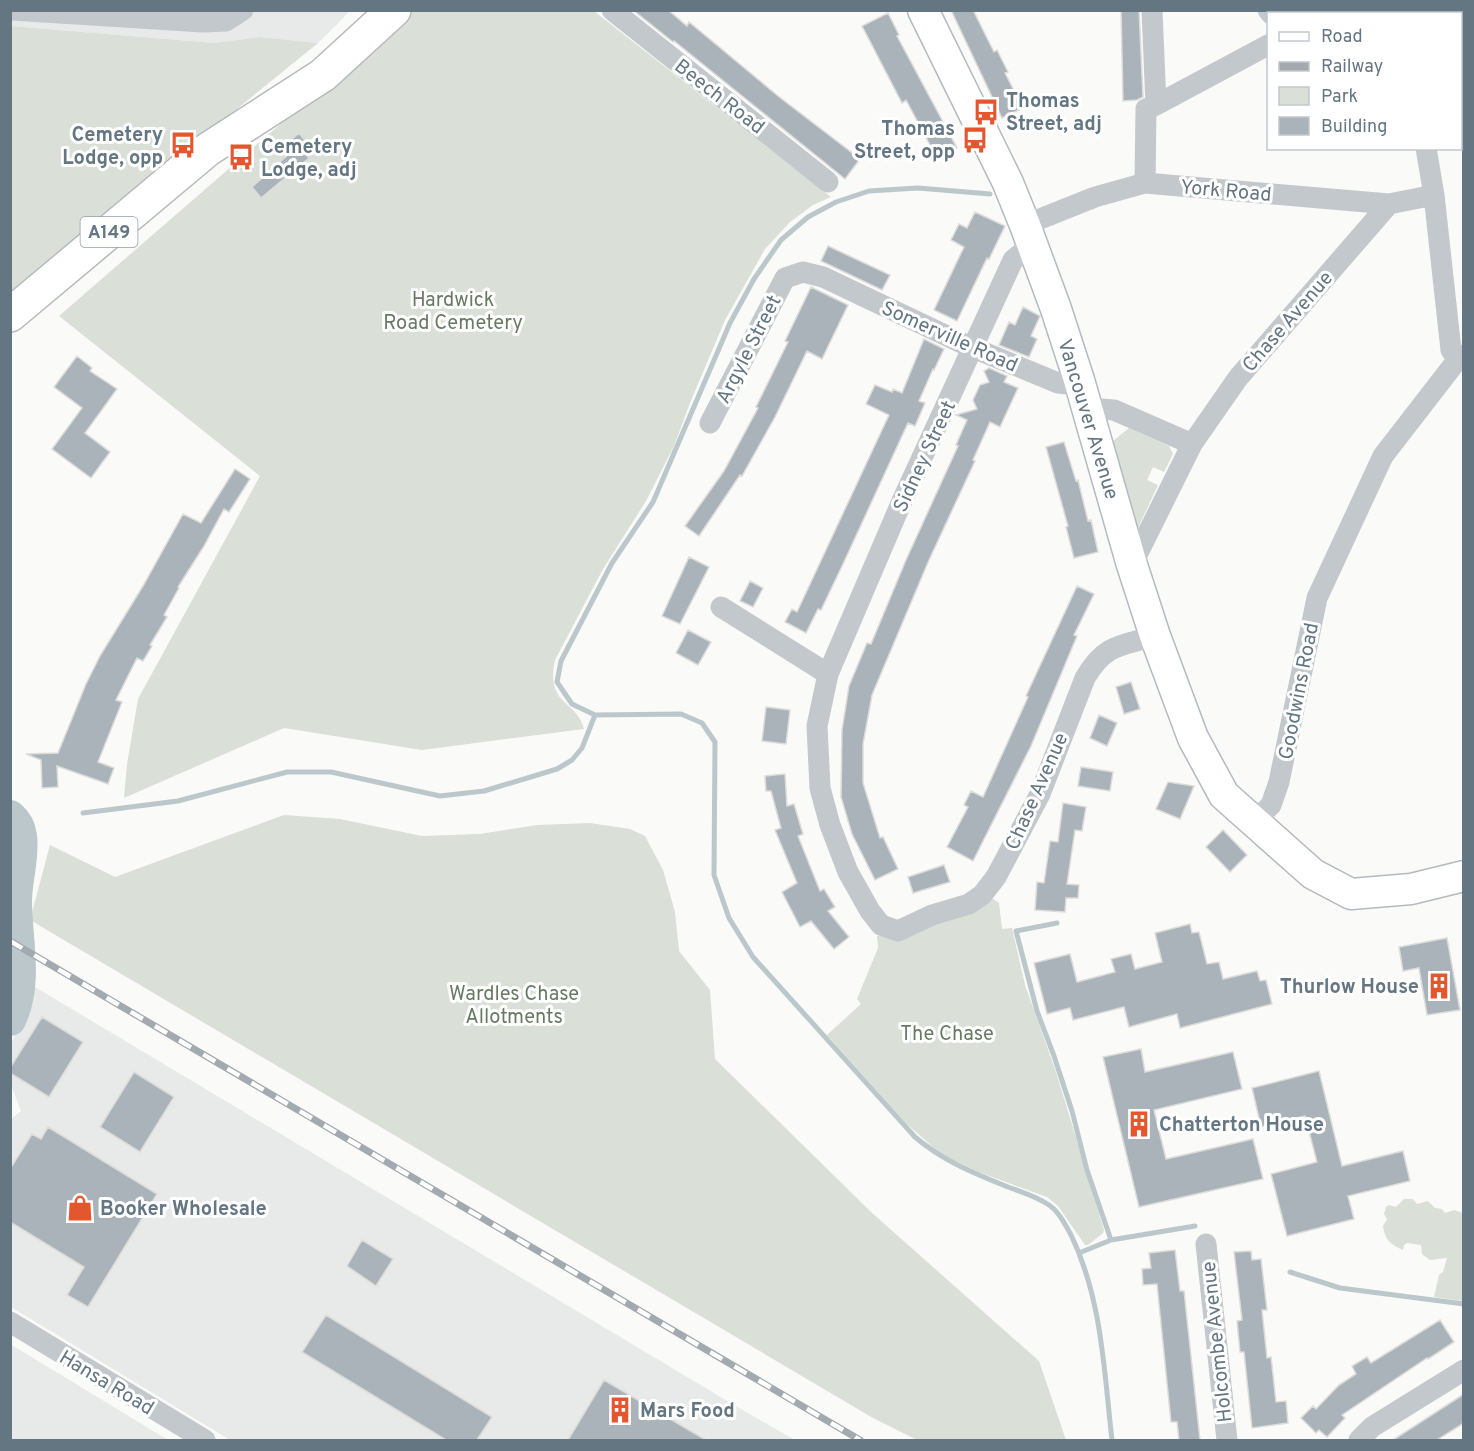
<svg xmlns="http://www.w3.org/2000/svg" width="1474" height="1451" font-family="Overpass,sans-serif">
<style>
.built{fill:#e8e9e9}
.green{fill:#dadfd7}
.lines{fill:none;stroke-linecap:round;stroke-linejoin:round}
.stream{stroke:#bbc7cb;stroke-width:5}
.river{stroke:#bbc7cb;stroke-width:32}
.building{fill:#aab3b9;stroke:#dcdcda;stroke-width:1.5}
.secondary-casing{stroke:#b3babf;stroke-width:33}
.primary-casing{stroke:#b5babe;stroke-width:36}
.street{stroke:#c3c8cc;stroke-width:21}
.secondary{stroke:#fff;stroke-width:30}
.primary{stroke:#fff;stroke-width:33}
.rail-casing{stroke:#a2aab0;stroke-width:7}
.rail{stroke:#fff;stroke-width:4.5;stroke-dasharray:14;stroke-linecap:butt}
.labels{text-anchor:middle;stroke-width:6;stroke-linejoin:round;paint-order:stroke}
.shield{fill:#fff;stroke:#939fa8;stroke-width:1.5}
.shield-label{font-size:18px;font-weight:bold;fill:#657683}
.street-label{font-size:20px;fill:#657683;stroke:#fff}
.poi-label{font-size:20px;font-weight:bold;fill:#657683;stroke:#fff;text-anchor:start}
.park-label{font-size:20px;fill:#687a64;stroke:#fff}
</style>
<rect width="100%" height="100%" fill="#fafaf8"/>
<path class="built" d="M 10,11 L 350,11 L 318,43 L 259,37 L 214,43 L 11,26 Z
M 35,987 L 739,1408 L 795,1440 L 230,1440 L 11,1307 L 10,1120 L 21,1111 L 11,1085 L 11,1044 Z
M 10,1344 L 53,1370 L 168,1440 L 11,1440 Z"/>
<path class="green" d="M 411,11 L 594,11 L 831,197 L 813,205 L 790,222 L 765,249 L 725,320 L 690,403 L 674,446 L 646,501 L 603,569 L 555,660 C 545,706 577,700 584,729 L 422,750 L 284,728 L 124,798 L 127,764 L 138,699 L 260,476 L 59,316 Z
M 11,26 L 214,43 L 259,37 L 318,43 L 11,293 Z
M 1129,428 L 1169,446 L 1173,454 L 1164,472 L 1153,467 L 1147,480 L 1158,485 L 1138,528 L 1113,441 Z
M 284,815 L 340,819 L 422,836 L 480,834 L 537,825 L 590,823 L 630,829 L 645,836 L 663,870 L 675,912 L 679,951 L 710,990 L 715,1059 L 871,1212 L 1039,1361 L 1066,1440 L 917,1440 L 873,1418 L 30,920 L 50,845 L 115,877 Z
M 989,896 L 999,903 L 1002,929 L 1012,928 L 1025,985 L 1056,1072 L 1104,1230 L 1103,1233 L 1088,1245 L 1085,1245 L 1058,1206 L 1047,1197 L 976,1171 L 949,1158 L 934,1148 L 907,1124 L 827,1035 L 861,1004 L 857,999 L 878,948 L 877,936 L 887,935 Z
M 1404,1199 L 1413,1199 L 1417,1204 L 1428,1201 L 1435,1208 L 1442,1209 L 1445,1213 L 1454,1210 L 1463,1213 L 1463,1301 L 1434,1297 L 1439,1275 L 1443,1272 L 1447,1258 L 1430,1260 L 1422,1254 L 1421,1245 L 1407,1243 L 1404,1245 L 1403,1250 C 1390,1244 1385,1240 1383,1226 L 1387,1219 L 1384,1214 L 1386,1207 L 1389,1205 L 1396,1207 Z"/>
<g class="lines">
<path class="stream" d="M 595,715 L 572,704 L 557,682 L 561,661 L 612,563 L 653,502 L 730,323 L 754,279 L 781,240 L 808,217 L 836,202 L 869,191 L 918,188 L 990,194
M 83,813 L 178,801 L 287,772 L 331,772 L 440,796 L 484,791 L 557,769 L 572,760 L 582,748 L 595,715 L 681,714 L 702,723 L 715,742 L 714,875 L 729,918 L 753,957 L 915,1137 C 942,1160 971,1172 1003,1185 C 1018,1191 1036,1196 1049,1205 C 1059,1212 1065,1224 1071,1235 C 1102,1299 1104,1371 1112,1440
M 1057,923 L 1016,931 L 1037,1011 L 1054,1056 L 1072,1111 L 1087,1170 L 1111,1240
M 1079,1253 L 1111,1240 L 1195,1226
M 1290,1272 L 1340,1288 L 1464,1304"/>
<path class="river" d="M 10,816 C 17,822 20,827 21,836 C 24,856 16,880 16,901 C 16,940 28,983 10,1020"/>
</g>
<path class="building" d="M 633,10 L 668,10 L 687,26 L 689,22 L 778,96 L 860,159 L 845,179 L 674,41 L 673,42 Z
M 951,10 L 973,10 L 994,52 L 997,50 L 1008,72 L 1005,73 L 1023,108 L 1002,118 Z
M 1121,10 L 1139,10 L 1143,97 L 1137,100 L 1123,101 Z
M 888,13 L 899,35 L 897,36 L 957,148 L 937,158 L 906,100 L 902,103 L 862,26 Z
M 299,133 L 308,144 L 302,149 L 309,158 L 261,198 L 252,187 L 290,153 L 284,146 Z
M 975,212 L 1005,226 L 989,259 L 987,258 L 957,321 L 934,310 L 964,247 L 951,240 L 959,224 L 967,228 Z
M 828,246 L 890,275 L 882,290 L 821,261 Z
M 811,287 L 848,305 L 822,359 L 807,351 L 775,417 L 742,476 L 740,475 L 699,536 L 685,526 L 724,471 L 758,408 L 756,407 L 788,342 L 785,341 Z
M 1023,307 L 1040,316 L 1031,336 L 1037,339 L 1029,357 L 999,345 L 1009,322 L 1015,325 Z
M 924,339 L 944,349 L 934,370 L 933,369 L 919,401 L 925,403 L 915,426 L 908,423 L 843,564 L 821,610 L 818,609 L 806,633 L 785,622 L 792,609 L 797,612 L 889,415 L 866,404 L 875,385 L 892,392 L 893,389 L 902,393 Z
M 77,356 L 92,368 L 90,371 L 117,389 L 85,433 L 110,452 L 91,478 L 52,449 L 82,408 L 54,387 Z
M 989,368 L 1007,376 L 1004,382 L 1018,388 L 1000,427 L 990,422 L 973,460 L 975,461 L 929,560 L 872,695 L 863,744 L 863,783 L 880,838 L 883,837 L 898,869 L 875,880 L 852,834 L 841,797 L 842,730 L 849,686 L 867,643 L 871,644 L 906,560 L 958,446 L 956,445 L 967,420 L 956,415 L 977,409 L 973,400 L 980,385 L 989,382 L 984,371 Z
M 1064,442 L 1076,481 L 1078,480 L 1088,521 L 1091,520 L 1098,552 L 1074,558 L 1066,527 L 1068,526 L 1046,447 Z
M 235,469 L 250,479 L 229,512 L 224,509 L 204,546 L 178,587 L 179,588 L 164,615 L 167,617 L 150,645 L 152,646 L 143,661 L 137,658 L 116,700 L 122,702 L 98,762 L 114,768 L 108,784 L 57,766 L 58,787 L 42,788 L 41,760 L 26,754 L 58,753 L 86,684 L 100,656 L 143,586 L 183,514 L 201,523 Z
M 689,557 L 709,567 L 680,624 L 662,616 Z
M 750,581 L 763,588 L 753,607 L 740,601 Z
M 1077,586 L 1094,594 L 1074,635 L 1077,636 L 1031,746 L 973,861 L 947,847 L 968,807 L 964,805 L 971,791 L 983,797 L 1028,697 L 1026,696 Z
M 688,630 L 711,642 L 698,665 L 676,653 Z
M 1131,682 L 1140,709 L 1124,714 L 1116,687 Z
M 766,707 L 790,710 L 786,744 L 762,741 Z
M 1099,715 L 1117,723 L 1107,746 L 1090,738 Z
M 1081,767 L 1113,772 L 1110,791 L 1078,786 Z
M 785,774 L 787,806 L 794,804 L 803,834 L 798,836 L 820,891 L 824,889 L 835,907 L 828,911 L 849,937 L 834,949 L 811,921 L 800,927 L 782,892 L 797,883 L 775,830 L 781,828 L 771,791 L 766,791 L 765,776 Z
M 1168,782 L 1194,786 L 1180,819 L 1156,809 Z
M 1063,803 L 1086,807 L 1082,831 L 1075,830 L 1067,884 L 1079,885 L 1078,898 L 1066,898 L 1065,912 L 1035,910 L 1037,882 L 1044,883 L 1050,841 L 1058,842 Z
M 1223,830 L 1247,855 L 1230,872 L 1206,847 Z
M 944,865 L 950,882 L 913,893 L 908,877 Z
M 1190,924 L 1192,933 L 1199,932 L 1207,964 L 1219,962 L 1223,979 L 1257,971 L 1260,981 L 1266,980 L 1272,1004 L 1180,1028 L 1177,1014 L 1129,1027 L 1124,1007 L 1073,1020 L 1070,1008 L 1047,1014 L 1034,963 L 1070,954 L 1077,982 L 1115,972 L 1111,959 L 1131,954 L 1135,969 L 1162,962 L 1155,933 Z
M 1447,938 L 1460,1010 L 1427,1015 L 1419,968 L 1403,971 L 1399,947 Z
M 42,1017 L 83,1042 L 49,1097 L 10,1073 L 10,1068 Z
M 1141,1049 L 1145,1072 L 1233,1052 L 1242,1089 L 1154,1110 L 1166,1159 L 1253,1139 L 1263,1179 L 1139,1207 L 1103,1057 Z
M 1319,1071 L 1342,1166 L 1403,1151 L 1410,1181 L 1348,1196 L 1354,1219 L 1287,1236 L 1271,1174 L 1317,1162 L 1305,1116 L 1261,1127 L 1252,1088 Z
M 134,1072 L 174,1097 L 140,1152 L 100,1127 Z
M 48,1127 L 157,1194 L 88,1307 L 67,1295 L 84,1267 L 10,1222 L 10,1169 L 32,1134 L 41,1139 Z
M 362,1240 L 393,1259 L 376,1286 L 347,1266 Z
M 1175,1250 L 1180,1291 L 1184,1291 L 1200,1440 L 1179,1440 L 1177,1422 L 1171,1422 L 1157,1284 L 1143,1285 L 1142,1269 L 1151,1268 L 1149,1253 Z
M 1251,1251 L 1252,1260 L 1261,1259 L 1267,1310 L 1262,1310 L 1267,1358 L 1271,1357 L 1276,1402 L 1286,1401 L 1288,1423 L 1252,1428 L 1244,1352 L 1240,1352 L 1237,1321 L 1242,1320 L 1234,1252 Z
M 326,1315 L 492,1417 L 477,1440 L 446,1440 L 302,1352 Z
M 1440,1320 L 1454,1342 L 1428,1359 L 1427,1358 L 1342,1415 L 1345,1418 L 1327,1437 L 1319,1430 L 1316,1433 L 1301,1418 L 1313,1406 L 1316,1409 L 1339,1385 L 1356,1374 L 1352,1366 L 1367,1357 L 1371,1363 Z
M 604,1380 L 706,1440 L 568,1440 Z
M 1464,1394 L 1464,1423 L 1437,1440 L 1393,1440 Z"/>
<g class="lines">
<g class="secondary-casing">
<path id="secondary" d="M 923,10 L 1008,183 L 1025,225 L 1056,309 L 1079,380 L 1132,565 L 1155,636 L 1193,738 L 1224,795 L 1313,874 L 1351,894 L 1411,889 L 1464,876"/>
</g>
<g class="primary-casing">
<path id="primary" d="M 10,315 L 207,150 L 323,75 L 394,10"/>
</g>
<path class="street" d="M 12,10 L 203,22 L 226,21 L 243,10
M 612,10 L 828,182
M 1268,10 L 1271,14
M 1411,10 L 1414,14
M 1326,14 L 1331,10
M 1460,61 L 1464,64
M 1156,105 L 1268,45
M 1426,148 L 1434,195 L 1451,350 L 1458,359
M 1145,183 L 1146,109 L 1156,105 L 1152,10
M 1025,225 L 1095,197 L 1145,183 L 1389,204 L 1434,195
M 1033,248 L 1024,251 L 1013,260 L 902,501 L 828,674 L 817,726 L 820,788 L 830,825 L 848,872 L 870,911 L 881,925 L 898,931 L 932,915 L 969,904 L 982,895 L 996,877 L 1040,794 L 1085,678 C 1105,644 1120,646 1155,636
M 1087,408 L 1114,410 L 1192,444
M 710,423 L 785,278 L 803,272 L 823,277 L 966,345 L 1058,383 L 1068,384 L 1079,380
M 1132,565 L 1192,444 L 1238,378 L 1389,204
M 721,607 L 828,674
M 1255,821 L 1271,805 L 1279,782 L 1317,598 L 1383,456 L 1458,359 L 1464,355
M 1206,1244 L 1227,1440
M 10,1322 L 205,1440
M 1359,1440 L 1372,1427 L 1464,1370"/>
<use href="#secondary" class="secondary"/>
<use href="#primary" class="primary"/>
<g class="rail-casing">
<path id="rail" d="M 10,941 L 860,1440"/>
</g>
<use href="#rail" class="rail"/>
</g>
<defs>
<g id="bus-bare" transform="scale(2.07)"><path d="M-5-6H5V4H4V6H2V4H-2V6H-4V4H-5ZM-3.5-4V0h7V-4ZM-3.5 1.2v1.5H-2V1.2ZM2 1.2v1.5H3.5V1.2Z" fill="#e4572e" stroke="#fff" stroke-width="2.5" paint-order="stroke"/></g>
<g id="building-bare" transform="scale(2.07)"><path d="M-4-6H4V6H1V3H-1V6H-4ZM-2.5-4.3h1.7v1.8h-1.7ZM.8-4.3h1.7v1.8H.8ZM-2.5-1h1.7V.8h-1.7ZM.8-1h1.7V.8H.8Z" fill="#e4572e" stroke="#fff" stroke-width="2.5" paint-order="stroke"/></g>
<g id="shop-bare" transform="scale(2.07)"><path d="M-5-2.5h2.3a2.7 3.5 0 0 1 5.4 0H5L5.5 6h-11ZM-1.5-2.5h3a1.5 2.3 0 0 0-3 0Z" fill="#e4572e" stroke="#fff" stroke-width="2.5" paint-order="stroke"/></g>
</defs>
<g fill-rule="evenodd">
<use href="#bus-bare" x="986" y="112"/>
<use href="#bus-bare" x="975" y="140"/>
<use href="#bus-bare" x="183" y="145"/>
<use href="#bus-bare" x="241" y="157"/>
<use href="#building-bare" x="1439" y="986"/>
<use href="#building-bare" x="1139" y="1124"/>
<use href="#shop-bare" x="80" y="1208"/>
<use href="#building-bare" x="620" y="1410"/>
</g>
<g class="labels">
<rect class="shield" x="80.5" y="217" width="57" height="30" rx="4.5"/>
<g class="shield-label">
<text x="109" y="238">A149</text>
</g>
<g class="street-label">
<text transform="translate(720 96) rotate(38)" y="7">Beech Road</text>
<text transform="translate(1226 190) rotate(5)" y="7">York Road</text>
<text transform="translate(1287 321) rotate(-49)" y="7">Chase Avenue</text>
<text transform="translate(950 336) rotate(24)" y="7">Somerville Road</text>
<text transform="translate(748 349) rotate(-63)" y="7">Argyle Street</text>
<text transform="translate(1089 419) rotate(73)" y="7">Vancouver Avenue</text>
<text transform="translate(924 456) rotate(-65)" y="7">Sidney Street</text>
<text transform="translate(1298 691) rotate(-79)" y="7">Goodwins Road</text>
<text transform="translate(1036 791) rotate(-66)" y="7">Chase Avenue</text>
<text transform="translate(1216 1342) rotate(-96)" y="7">Holcombe Avenue</text>
<text transform="translate(107 1382) rotate(31)" y="7">Hansa Road</text>
</g>
<g class="poi-label">
<text x="1006" y="107">Thomas<tspan x="1006" dy="23">Street, adj</tspan></text>
<text x="955" y="135" text-anchor="end">Thomas<tspan x="955" dy="23">Street, opp</tspan></text>
<text x="163" y="141" text-anchor="end">Cemetery<tspan x="163" dy="23">Lodge, opp</tspan></text>
<text x="261" y="153">Cemetery<tspan x="261" dy="23">Lodge, adj</tspan></text>
<text x="1419" y="993" text-anchor="end">Thurlow House</text>
<text x="1159" y="1131">Chatterton House</text>
<text x="100" y="1215">Booker Wholesale</text>
<text x="640" y="1417">Mars Food</text>
</g>
<g class="park-label">
<text x="453" y="306">Hardwick<tspan x="453" dy="23">Road Cemetery</tspan></text>
<text x="514" y="1000">Wardles Chase<tspan x="514" dy="23">Allotments</tspan></text>
<text x="947" y="1040">The Chase</text>
</g>
</g>
<rect width="1474" height="1451" fill="none" stroke="#657683" stroke-width="24"/>
<rect x="1267" y="12" width="195" height="138" fill="#ffffff" stroke="#c1c8cd" stroke-width="1.5"/>
<rect x="1279" y="32" width="30" height="9" fill="#ffffff" stroke="#c1c8cd" stroke-width="1.5"/>
<text x="1321" y="42" font-size="18" fill="#657683">Road</text>
<rect x="1279" y="62" width="30" height="9" fill="#a2aab0" stroke="#c1c8cd" stroke-width="1.5"/>
<text x="1321" y="72" font-size="18" fill="#657683">Railway</text>
<rect x="1279" y="87" width="30" height="18" fill="#dadfd7" stroke="#c1c8cd" stroke-width="1.5"/>
<text x="1321" y="102" font-size="18" fill="#657683">Park</text>
<rect x="1279" y="117" width="30" height="18" fill="#aab3b9" stroke="#c1c8cd" stroke-width="1.5"/>
<text x="1321" y="132" font-size="18" fill="#657683">Building</text>
</svg>
